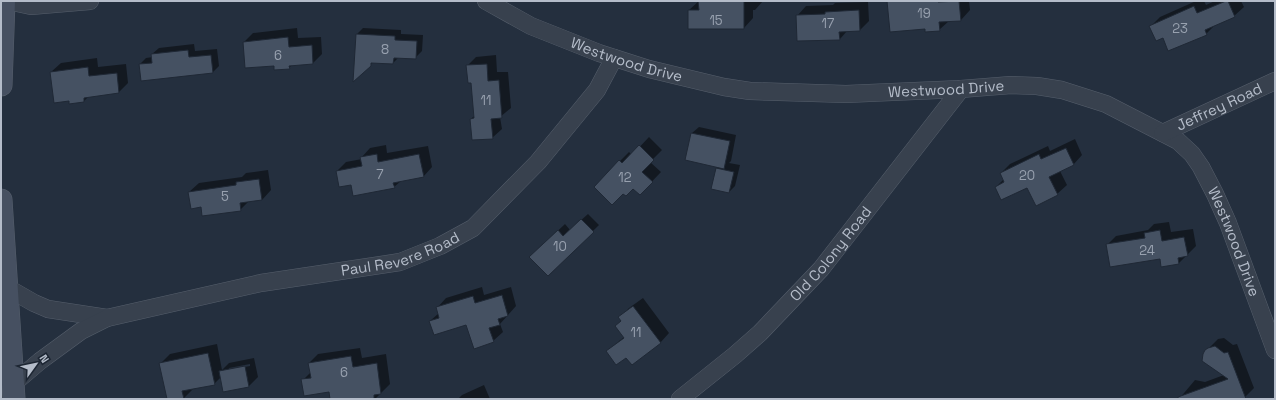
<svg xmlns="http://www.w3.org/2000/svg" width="1276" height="400" font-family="'Space Grotesk',sans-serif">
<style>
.shadow{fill:#0007;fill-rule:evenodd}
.building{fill:#455162;stroke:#1f2835}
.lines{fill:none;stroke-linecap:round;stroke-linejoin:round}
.street-casing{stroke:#565f6c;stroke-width:18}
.secondary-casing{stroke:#565f6c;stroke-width:23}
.street{stroke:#38414e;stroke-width:17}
.secondary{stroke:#465061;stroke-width:22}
.labels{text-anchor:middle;stroke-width:4;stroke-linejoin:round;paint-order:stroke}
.number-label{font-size:13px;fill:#98a1af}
.street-label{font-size:15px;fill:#b4bcc9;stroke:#1d2633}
</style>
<rect width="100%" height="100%" fill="#242f3e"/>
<path class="shadow" d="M 699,1 L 763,1 L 755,10 L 753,10 L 753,18 L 744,28 L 689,10 Z
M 889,1 L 969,1 L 970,10 L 961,20 L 949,21 L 939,30 L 926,28 Z
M 1196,1 L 1204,1 L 1206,5 L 1215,1 L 1241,1 L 1244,7 L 1234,16 L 1215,25 L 1206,34 L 1164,37 L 1151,26 L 1160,17 Z
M 868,2 L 869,21 L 860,30 L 847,31 L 840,39 L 797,16 L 806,6 L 833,5 L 835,3 Z
M 297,28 L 298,38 L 321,37 L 322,54 L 313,63 L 293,64 L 289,68 L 275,65 L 244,42 L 253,33 Z
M 363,28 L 401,30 L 401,34 L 423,35 L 422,51 L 415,58 L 399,57 L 393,63 L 373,62 L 354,80 L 357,34 Z
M 194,44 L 195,51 L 217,49 L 219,66 L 213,72 L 140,64 L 146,58 L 153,57 L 152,54 L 159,48 Z
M 496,55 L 497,72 L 508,72 L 511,108 L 500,117 L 502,129 L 492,138 L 471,119 L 475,115 L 472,82 L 467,66 L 476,57 Z
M 97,58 L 98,67 L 126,64 L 128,83 L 119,92 L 89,96 L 84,101 L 70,100 L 51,72 L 61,63 Z
M 699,127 L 736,135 L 731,161 L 729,163 L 740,165 L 735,186 L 729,192 L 712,189 L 716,168 L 718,166 L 692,133 Z
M 649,137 L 662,150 L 650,162 L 661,172 L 640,194 L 620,161 L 629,152 L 632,155 Z
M 1075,139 L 1082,155 L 1073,165 L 1060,171 L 1067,185 L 1057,194 L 1027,186 L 996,187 L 1004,179 L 1001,173 L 1010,164 L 1048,146 L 1050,151 Z
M 386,145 L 387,153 L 428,146 L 432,167 L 423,177 L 401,181 L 394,187 L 352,183 L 337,171 L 346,162 L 362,159 L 361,158 L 370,148 Z
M 268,170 L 271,190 L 262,200 L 249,201 L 240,210 L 202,206 L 189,192 L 199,183 L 242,177 L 246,173 Z
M 588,214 L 599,225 L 548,275 L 530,257 L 565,224 L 570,230 Z
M 1169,222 L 1171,232 L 1193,229 L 1196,246 L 1179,263 L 1162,266 L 1161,258 L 1107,245 L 1116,236 L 1148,230 L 1154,224 Z
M 482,287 L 484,295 L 511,287 L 516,306 L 500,324 L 503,332 L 493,341 L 467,323 L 430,321 L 439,313 L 437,308 L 446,298 Z
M 643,298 L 669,333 L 660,343 L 626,356 L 607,351 L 624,337 L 616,326 L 622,320 L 620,317 L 629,308 Z
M 1224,338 L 1233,345 L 1237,344 L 1254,388 L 1245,397 L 1238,399 L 1179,399 L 1195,380 L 1205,382 L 1224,375 L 1206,351 L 1218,339 Z
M 217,344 L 222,370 L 229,363 L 254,358 L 258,377 L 249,386 L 221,377 L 214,384 L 193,389 L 184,398 L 168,399 L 160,364 L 170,354 ZM 250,364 L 250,366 L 229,370 L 229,368 Z
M 360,348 L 362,358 L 386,354 L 390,384 L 375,399 L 331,399 L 330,391 L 303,380 L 311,372 L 309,363 L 318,354 Z
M 484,385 L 490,399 L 458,399 L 462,395 Z"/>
<path class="building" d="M 698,1 L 744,1 L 744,29 L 688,29 L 688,10 L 699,10 Z
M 887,1 L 938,1 L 938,2 L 959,1 L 961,21 L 939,22 L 940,31 L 925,32 L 925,29 L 890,32 Z
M 1226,1 L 1228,1 L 1235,17 L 1205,30 L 1207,35 L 1168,51 L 1163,38 L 1156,41 L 1149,26 L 1194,6 L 1197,13 Z
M 859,10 L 860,31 L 839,32 L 840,40 L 797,41 L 796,15 L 825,14 L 825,12 Z
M 356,34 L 395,36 L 395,40 L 417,41 L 416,59 L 394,58 L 393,64 L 371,63 L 371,66 L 353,82 Z
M 288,37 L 289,47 L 312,45 L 313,64 L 289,66 L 290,69 L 274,70 L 274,66 L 245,68 L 243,42 Z
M 188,50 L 189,57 L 211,55 L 213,73 L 141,81 L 139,64 L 152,63 L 151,54 Z
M 487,64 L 488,81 L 499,80 L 502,118 L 491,119 L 493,139 L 472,140 L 470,119 L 474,118 L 471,83 L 468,83 L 466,65 Z
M 88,67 L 89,76 L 117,73 L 119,93 L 84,98 L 84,102 L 69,104 L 69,101 L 54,103 L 50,72 Z
M 691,133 L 730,141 L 724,169 L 685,160 Z
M 639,145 L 654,160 L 642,172 L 653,182 L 640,195 L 633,189 L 626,196 L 623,194 L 612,205 L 594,187 L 619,160 L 622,163 Z
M 1066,148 L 1074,165 L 1049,177 L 1058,195 L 1036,206 L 1027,188 L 1001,200 L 995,187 L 1004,182 L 1000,173 L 1039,154 L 1041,159 Z
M 377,154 L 378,162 L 419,154 L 424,177 L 393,183 L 395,188 L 353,196 L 351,185 L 339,187 L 336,171 L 362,166 L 360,157 Z
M 716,168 L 734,172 L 729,193 L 711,189 Z
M 259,179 L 262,200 L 240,203 L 241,211 L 202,216 L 201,207 L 191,209 L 188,192 L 236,185 L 236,182 Z
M 581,219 L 594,232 L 548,276 L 529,257 L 558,230 L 563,236 Z
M 1160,230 L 1162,241 L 1184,237 L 1188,256 L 1178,258 L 1179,264 L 1161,267 L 1160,259 L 1110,267 L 1106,244 L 1145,238 L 1144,233 Z
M 502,295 L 508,316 L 498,319 L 500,325 L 489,328 L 494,342 L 474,349 L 466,325 L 434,335 L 429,321 L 439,318 L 436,307 L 473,296 L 475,303 Z
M 633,306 L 661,343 L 632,365 L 626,358 L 616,365 L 606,351 L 624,338 L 615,326 L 621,321 L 618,317 Z
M 1215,346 L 1224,353 L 1228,352 L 1246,399 L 1178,399 L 1178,397 L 1228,379 L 1202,361 L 1203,354 L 1205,350 L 1208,348 Z
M 208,353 L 215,385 L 182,391 L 184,399 L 167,399 L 159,363 Z
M 351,356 L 353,367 L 377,363 L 381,394 L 374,395 L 374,399 L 330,399 L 329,392 L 304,396 L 301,379 L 311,378 L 308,363 Z
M 245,366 L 249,387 L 223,392 L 219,371 Z"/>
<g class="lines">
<g class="street-casing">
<g id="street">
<path d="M 8,1 L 31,6 L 90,1"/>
<path id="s1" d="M 486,1 L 531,26 L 599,53 L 649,69 L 724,87 L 750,91 L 846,94 L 961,89 L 1011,85 L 1037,86 L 1062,90 L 1106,104 L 1178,141 L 1192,154 L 1201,167 L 1215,194 L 1228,223 L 1275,350"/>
<path id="s2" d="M 1163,133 L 1275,81"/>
<path d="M 6,287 L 34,303 L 48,309 L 107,318"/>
<path id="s3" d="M 13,384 L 40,361 L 81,331 L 107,318 L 261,283 L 400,262 L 440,246 L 473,228 L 538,162 L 597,90 L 614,58"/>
<path id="s4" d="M 680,399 L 735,355 L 760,333 L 821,269 L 961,89"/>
</g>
</g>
<g class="secondary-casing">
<path id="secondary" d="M 1,85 L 4,1
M 1,200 L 14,399"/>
</g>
<use href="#street" class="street"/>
<use href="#secondary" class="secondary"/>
</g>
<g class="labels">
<g class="number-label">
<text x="924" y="18">19</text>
<text x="716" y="25">15</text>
<text x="828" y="28">17</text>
<text x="1180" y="33">23</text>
<text x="385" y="54">8</text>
<text x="278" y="60">6</text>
<text x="486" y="105">11</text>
<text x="380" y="179">7</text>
<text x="1027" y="180">20</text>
<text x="625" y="182">12</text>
<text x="225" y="201">5</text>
<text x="560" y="251">10</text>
<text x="1147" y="255">24</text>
<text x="636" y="337">11</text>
<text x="344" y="377">6</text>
</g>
<g class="street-label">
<text dy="5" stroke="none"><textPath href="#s1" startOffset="153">Westwood Drive</textPath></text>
<text dy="5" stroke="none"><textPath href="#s1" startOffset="477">Westwood Drive</textPath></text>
<text dy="5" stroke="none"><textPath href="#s2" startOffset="62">Jeffrey Road</textPath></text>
<text dy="5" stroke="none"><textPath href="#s1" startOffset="837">Westwood Drive</textPath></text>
<text dy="5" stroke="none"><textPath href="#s3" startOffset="416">Paul Revere Road</textPath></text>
<text dy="5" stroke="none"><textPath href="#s4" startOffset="210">Old Colony Road</textPath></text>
</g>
</g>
<rect width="1276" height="400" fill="none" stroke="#b4bcc9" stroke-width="4"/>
<g transform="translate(36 364) rotate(57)" stroke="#1d2633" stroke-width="3" paint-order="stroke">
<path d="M0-3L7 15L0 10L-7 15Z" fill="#b4bcc9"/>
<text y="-6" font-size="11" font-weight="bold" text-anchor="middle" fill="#b4bcc9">N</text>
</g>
</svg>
